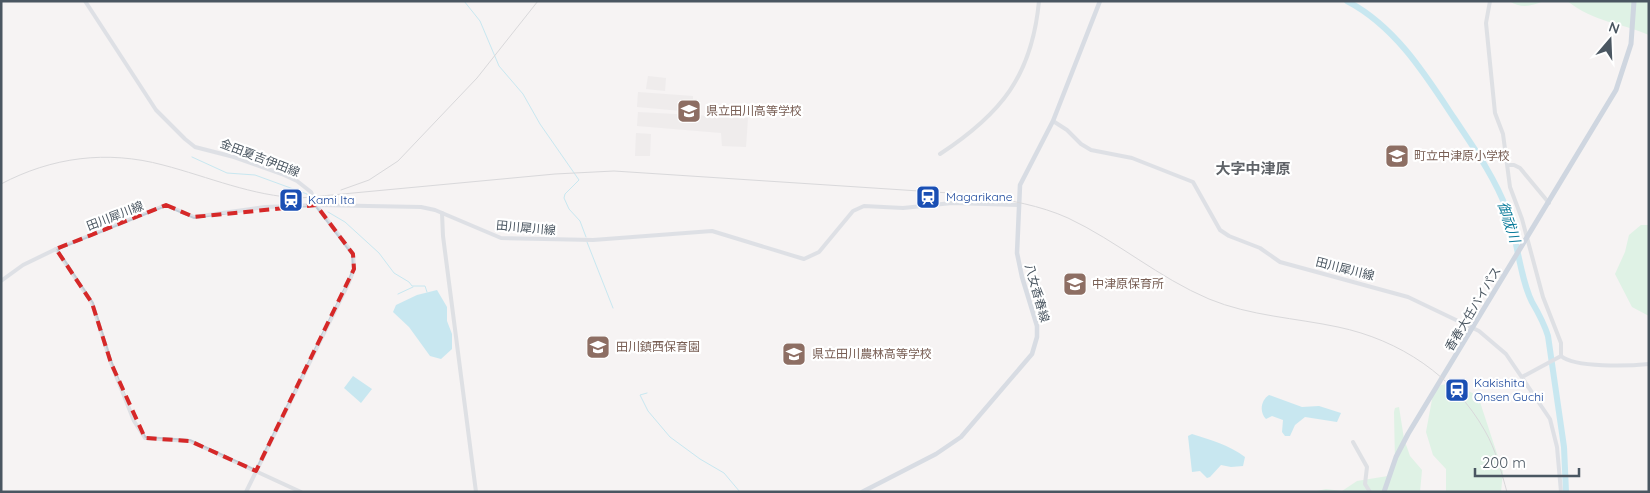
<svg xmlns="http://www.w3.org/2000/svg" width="1650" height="493" font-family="Quicksand,'Noto Sans JP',sans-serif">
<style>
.education{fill:#e6e4e5}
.green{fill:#c3f1d5}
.water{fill:#90daee}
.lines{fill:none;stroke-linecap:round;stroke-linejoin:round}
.stream{stroke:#90daee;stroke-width:1}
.river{stroke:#90daee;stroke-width:6}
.tertiary{stroke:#c1cad2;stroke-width:4}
.secondary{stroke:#c1cbd6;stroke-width:4}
.primary{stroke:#b3c2d1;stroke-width:4.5}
.trunk{stroke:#9fb4c9;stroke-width:5}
.rail{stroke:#b5b8bd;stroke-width:1}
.marked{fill:none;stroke:#d62828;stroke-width:4;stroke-dasharray:10 6;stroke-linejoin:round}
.labels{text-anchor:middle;stroke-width:4.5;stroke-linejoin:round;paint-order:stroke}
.education-label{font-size:12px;fill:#785e54;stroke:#fff;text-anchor:start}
.street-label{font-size:12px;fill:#4a5661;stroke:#fff}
.transit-label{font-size:12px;fill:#164399;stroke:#fff;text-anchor:start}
.water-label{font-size:14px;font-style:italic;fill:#0c7c9b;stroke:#fff}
.quarter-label{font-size:15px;font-weight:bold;fill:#5f6368;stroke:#fff}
</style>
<rect width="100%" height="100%" fill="#f5f3f3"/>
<path class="education" d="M 648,76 L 666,78 L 665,91 L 646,89 Z
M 638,92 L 693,96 L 693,112 L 637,107 Z
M 638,112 L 748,118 L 746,147 L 722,146 L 721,133 L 637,126 Z
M 636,133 L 651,134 L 650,156 L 635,156 Z"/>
<path class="green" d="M 1509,1 L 1544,1 C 1531,6 1522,9 1509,1 Z
M 1567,1 L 1649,1 L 1649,35 C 1619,22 1596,23 1567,1 Z
M 1641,225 L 1649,225 L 1649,316 L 1632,307 L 1615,274 L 1625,252 L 1629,235 Z
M 1453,383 L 1478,396 L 1503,472 L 1501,492 L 1446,492 L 1446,469 L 1433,455 L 1426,432 L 1433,394 L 1441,385 Z
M 1399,407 L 1404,439 L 1410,456 L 1422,470 L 1420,492 L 1312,492 L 1326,489 L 1342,491 L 1357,481 L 1388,476 L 1395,461 L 1394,412 L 1395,408 Z"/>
<path class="water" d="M 437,290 L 447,307 L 447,321 L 452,334 L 452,349 L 441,359 L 430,356 L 409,327 L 393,312 L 396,305 L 417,295 Z
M 353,376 L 372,389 L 361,403 L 344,388 Z
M 1269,395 L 1302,407 L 1319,406 L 1341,413 L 1337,422 L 1305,417 L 1295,425 L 1290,436 L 1285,436 L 1282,432 L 1283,420 L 1272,416 L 1266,419 C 1259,412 1261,400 1269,395 Z
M 1192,434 C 1211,440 1229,445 1245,457 L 1243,466 L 1231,467 L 1221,465 L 1210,477 L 1207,478 L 1200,471 L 1192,472 L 1188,436 Z"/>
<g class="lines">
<path class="stream" d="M 464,1 L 480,21 L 499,66 L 523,94 L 540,124 L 579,180 L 565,194 L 564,198 L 569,209 L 580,221 L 586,237
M 192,157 L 227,173 L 255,175 L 307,194 L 309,200
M 328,212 L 345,222 L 379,253 L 394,273 L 409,282 L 412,286 L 425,286 L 427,292
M 587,242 L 613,308
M 398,294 L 413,287
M 647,393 L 640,395 L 648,411 L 670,437 L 700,459 L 724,473 L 740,492"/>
<path class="river" d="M 1347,1 C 1395,26 1425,74 1454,118 C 1474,148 1494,176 1507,210 C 1517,237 1520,279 1532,302 C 1539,314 1544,323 1548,336 L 1564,447 L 1566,492"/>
<path class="tertiary" d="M 1490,1 L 1486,23 L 1495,113 L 1503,134 L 1510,187 L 1522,219 L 1543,297 L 1561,343 L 1561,356
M 940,154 C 1001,114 1032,76 1039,1
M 1508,165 L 1514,165 L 1520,168 L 1549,203
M 442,213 L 443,236 L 476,492
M 56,249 L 92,303 L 111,363 L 134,421 L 145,438 L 190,441 L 301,492
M 1353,442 L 1367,467 L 1365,484 L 1370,492"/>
<path class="secondary" d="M 85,1 L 156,110 L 185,139 L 195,147 L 234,157 L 282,174 L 297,181 L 311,192 L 316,205 L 353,254 L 354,269 L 349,282 L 246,492
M 1053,121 L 1067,130 L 1081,144 L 1091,150 L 1132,158 L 1193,182 L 1220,230 L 1229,236 L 1260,248 L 1280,262 L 1408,297 L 1479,331 L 1506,354 L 1550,419 L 1557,447 L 1561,492
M 1,281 L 23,265 L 56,249 L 166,205 L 194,217 L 265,207 L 316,205 L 421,207 L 435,210 L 501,238 L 593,240 L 712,231 L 804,259 L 819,252 L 853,211 L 864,206 L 903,208 L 952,203 L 1018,205
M 1522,377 L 1561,356 C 1575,368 1629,366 1649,364"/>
<path class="primary" d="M 862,492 L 936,454 L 961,437 L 1032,354 L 1037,337 L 1037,326 L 1022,277 L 1017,253 L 1020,185 L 1053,121 L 1100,1"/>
<path class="trunk" d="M 1384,492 L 1396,457 L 1408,434 L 1616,90 L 1631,44 L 1634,1"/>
<path class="rail" d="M 1,184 C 52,157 107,150 163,165 C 209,177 252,196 300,198 L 555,174 L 614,171 L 980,195 C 1011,201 1039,205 1068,218 C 1117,241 1159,278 1209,299 C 1250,316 1296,318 1338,327 C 1400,340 1454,376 1485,431 C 1496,450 1501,471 1507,492
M 341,190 L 369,180 L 398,161 L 477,78 L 538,1"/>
</g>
<path d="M0 0H1650V493H0ZM 166,205 L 194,217 L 316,205 L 353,254 L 354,269 L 256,471 L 190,441 L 145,438 L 111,363 L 92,303 L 56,249 Z" fill="#f5f3f3" fill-opacity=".55" fill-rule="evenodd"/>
<path class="marked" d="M 166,205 L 194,217 L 316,205 L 353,254 L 354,269 L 256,471 L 190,441 L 145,438 L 111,363 L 92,303 L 56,249 Z"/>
<defs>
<g id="school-square" transform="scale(1.25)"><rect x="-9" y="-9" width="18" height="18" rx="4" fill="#8d6e63" stroke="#fff"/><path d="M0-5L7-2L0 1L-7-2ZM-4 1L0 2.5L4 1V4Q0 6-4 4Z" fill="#fff"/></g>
<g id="station-square" transform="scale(1.25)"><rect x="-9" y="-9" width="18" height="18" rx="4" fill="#1a4fb4" stroke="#fff"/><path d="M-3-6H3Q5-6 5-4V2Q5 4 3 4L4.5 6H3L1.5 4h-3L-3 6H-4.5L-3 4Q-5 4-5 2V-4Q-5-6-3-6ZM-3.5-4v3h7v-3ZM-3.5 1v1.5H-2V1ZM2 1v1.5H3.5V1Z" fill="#fff"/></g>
</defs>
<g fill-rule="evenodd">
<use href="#school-square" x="689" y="111"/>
<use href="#school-square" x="1397" y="156"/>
<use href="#station-square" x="928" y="197"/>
<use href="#station-square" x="291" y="200"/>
<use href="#school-square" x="1075" y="284"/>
<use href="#school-square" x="598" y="347"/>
<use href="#school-square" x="794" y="354"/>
<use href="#station-square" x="1457" y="390"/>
</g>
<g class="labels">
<g class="education-label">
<text x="706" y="115">県立田川高等学校</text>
<text x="1414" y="160">町立中津原小学校</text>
<text x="1092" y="288">中津原保育所</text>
<text x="616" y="351">田川鎮西保育園</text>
<text x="812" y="358">県立田川農林高等学校</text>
</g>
<g class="street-label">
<text transform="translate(260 158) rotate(21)" y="4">金田夏吉伊田線</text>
<text transform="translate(115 216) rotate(-21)" y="4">田川犀川線</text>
<text transform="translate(526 228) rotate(5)" y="4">田川犀川線</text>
<text transform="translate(1345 269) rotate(14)" y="4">田川犀川線</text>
<text transform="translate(1037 293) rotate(74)" y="4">八女香春線</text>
<text transform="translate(1473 309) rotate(-59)" y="4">香春大任バイパス</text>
</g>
<g class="transit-label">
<text x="946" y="201">Magarikane</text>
<text x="308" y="204">Kami Ita</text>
<text x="1474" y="387">Kakishita<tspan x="1474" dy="14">Onsen Guchi</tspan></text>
</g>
<g class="water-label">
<text transform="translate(1509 222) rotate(72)" y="5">御祓川</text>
</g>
<g class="quarter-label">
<text x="1253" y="174">大字中津原</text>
</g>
</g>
<rect width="1650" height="493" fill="none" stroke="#4a5661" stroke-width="5"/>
<g transform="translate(1610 40) rotate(19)" stroke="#ffffff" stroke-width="4" paint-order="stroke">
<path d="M0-4L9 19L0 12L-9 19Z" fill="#4a5661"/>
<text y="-8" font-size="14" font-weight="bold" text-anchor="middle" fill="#4a5661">N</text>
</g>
<path d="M1475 468v8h104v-8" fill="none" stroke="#4a5661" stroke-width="2.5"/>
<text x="1482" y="468" font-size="15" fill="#4a5661" stroke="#ffffff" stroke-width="4" paint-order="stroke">200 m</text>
</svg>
